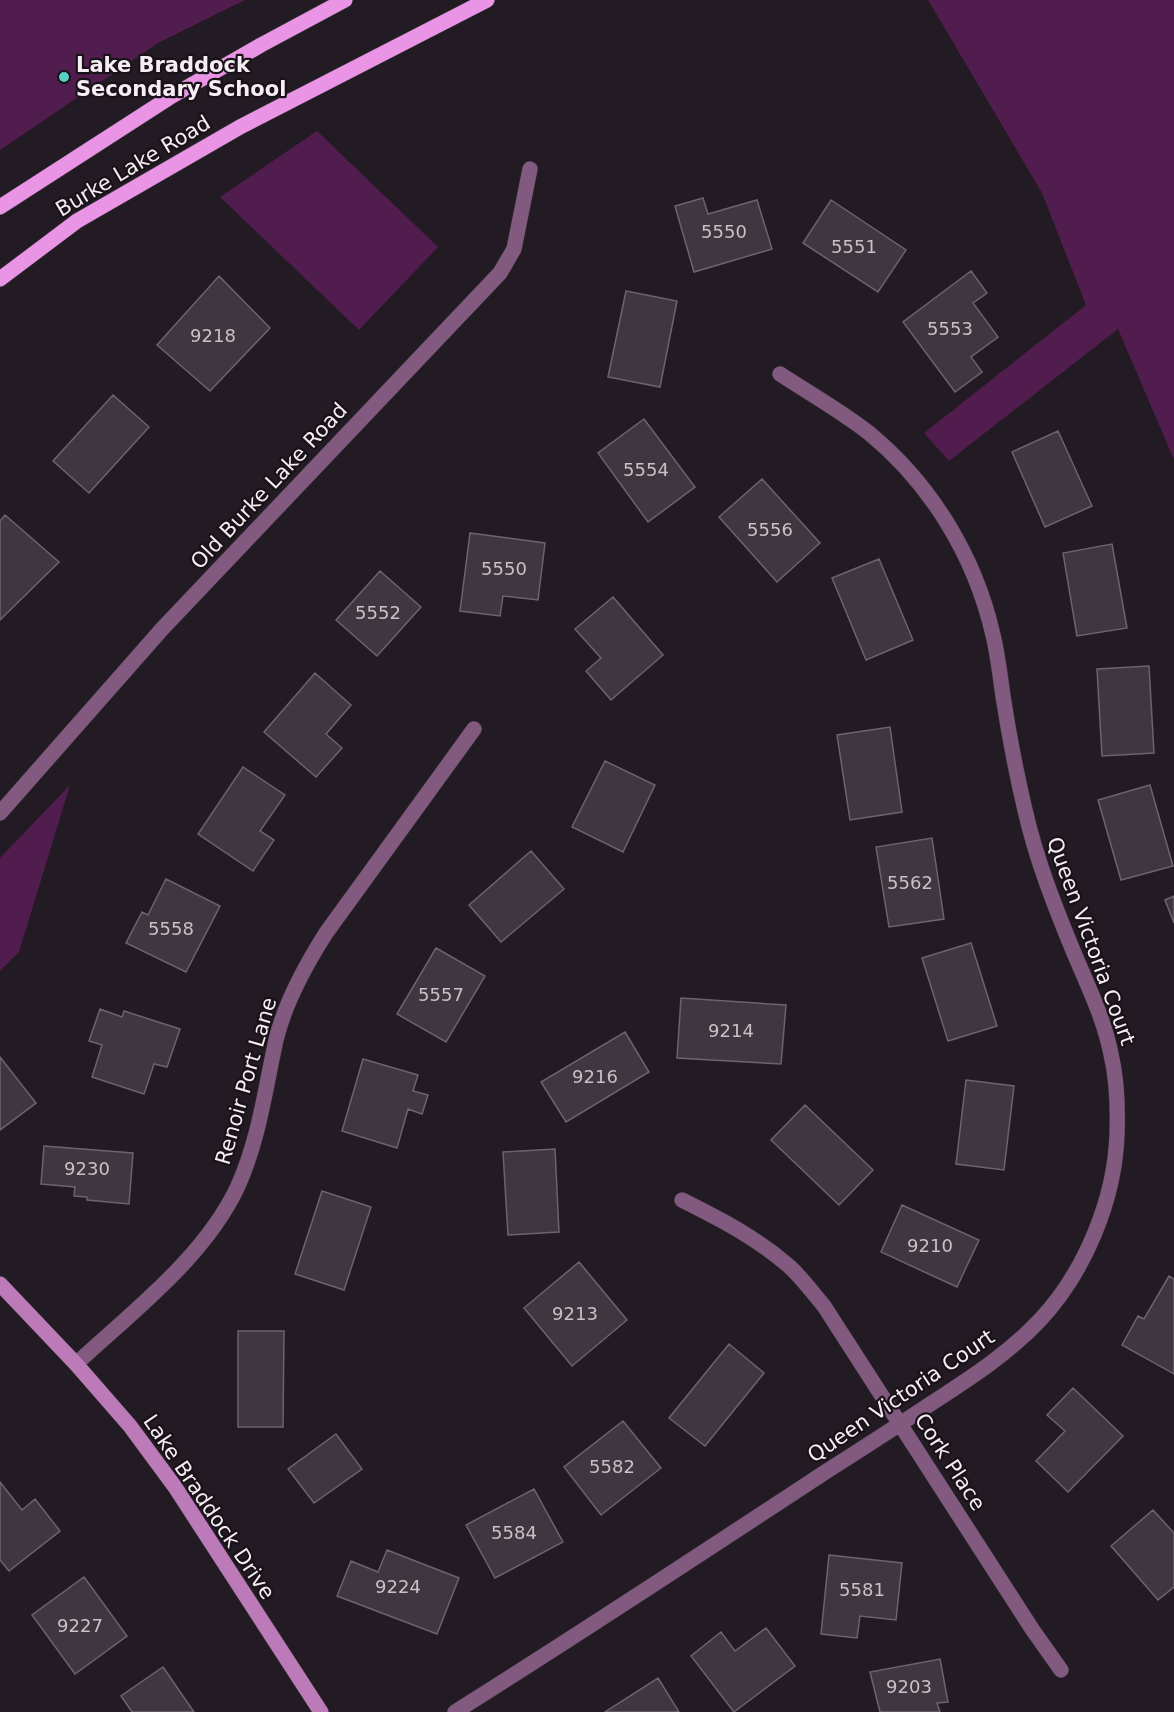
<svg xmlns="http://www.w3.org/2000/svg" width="1174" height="1712" font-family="'DejaVu Sans',sans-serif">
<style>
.green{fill:#501d4e}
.building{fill:#3f373f;stroke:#6d636c;stroke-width:1.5}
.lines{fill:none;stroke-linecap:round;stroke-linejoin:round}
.street-casing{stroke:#403940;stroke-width:16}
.secondary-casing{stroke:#403940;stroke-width:16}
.primary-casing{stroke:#403940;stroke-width:16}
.street{stroke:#825a80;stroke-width:15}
.secondary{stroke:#bc7bb8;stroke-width:15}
.primary{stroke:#e994e4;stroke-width:15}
.poi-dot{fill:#55cec5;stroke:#1a1219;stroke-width:2}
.labels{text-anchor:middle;stroke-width:4.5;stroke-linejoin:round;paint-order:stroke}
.number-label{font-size:18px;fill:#c8c1c7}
.poi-label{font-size:21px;font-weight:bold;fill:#f5eff4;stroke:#1a1219;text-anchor:start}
.street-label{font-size:21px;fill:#f5eff4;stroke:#1a1219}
</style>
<rect width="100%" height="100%" fill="#231b23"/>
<path class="green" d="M 0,0 L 245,0 L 158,43 L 0,150 Z
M 928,0 L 1174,0 L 1174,460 L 1118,329 L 949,461 L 924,433 L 1086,305 L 1042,193 Z
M 317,131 L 438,247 L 359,330 L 220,197 Z
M 70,785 L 19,952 L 0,971 L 0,858 Z"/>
<path class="building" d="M 703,198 L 708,214 L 757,200 L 772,249 L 694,272 L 675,206 Z
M 831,200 L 906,250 L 878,292 L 803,243 Z
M 971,271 L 987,293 L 973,303 L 998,337 L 971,357 L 982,372 L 955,392 L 903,322 Z
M 219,276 L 270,328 L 210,391 L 157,345 Z
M 626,291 L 677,301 L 660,387 L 608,377 Z
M 113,395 L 149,427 L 89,493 L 53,461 Z
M 644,419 L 695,487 L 648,522 L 598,453 Z
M 1058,431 L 1092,506 L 1045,527 L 1012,452 Z
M 762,479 L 820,543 L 777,582 L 719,517 Z
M 5,515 L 59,562 L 0,620 L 0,521 Z
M 470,533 L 545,543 L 538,600 L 503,596 L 500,616 L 460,611 Z
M 1112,544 L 1127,628 L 1077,636 L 1063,553 Z
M 879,559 L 913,640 L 866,660 L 832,578 Z
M 380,571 L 421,607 L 377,656 L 336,620 Z
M 613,597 L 663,655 L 611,700 L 586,671 L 601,658 L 575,629 Z
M 1149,666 L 1154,753 L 1102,756 L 1097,669 Z
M 315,673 L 351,705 L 326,734 L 342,748 L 316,777 L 264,732 Z
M 890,727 L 902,812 L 850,820 L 837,735 Z
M 605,761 L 655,785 L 623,852 L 572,827 Z
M 243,767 L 285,795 L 260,831 L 274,840 L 253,871 L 198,834 Z
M 1150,785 L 1173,866 L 1121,880 L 1098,800 Z
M 932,838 L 944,919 L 889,927 L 876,847 Z
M 531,851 L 564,889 L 501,942 L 469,905 Z
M 166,879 L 220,906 L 186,972 L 126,943 L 142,912 L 148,915 Z
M 1174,896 L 1174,923 L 1165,900 Z
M 971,943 L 997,1026 L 948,1041 L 922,958 Z
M 436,948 L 485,976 L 446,1042 L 397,1014 Z
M 681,998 L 786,1005 L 781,1064 L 677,1058 Z
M 100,1009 L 122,1017 L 124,1011 L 180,1029 L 167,1067 L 154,1064 L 144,1094 L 92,1077 L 102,1045 L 89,1041 Z
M 625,1032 L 649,1072 L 566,1122 L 541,1082 Z
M 0,1057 L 36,1103 L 0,1130 Z
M 363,1059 L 418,1075 L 413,1091 L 428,1095 L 422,1114 L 408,1109 L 397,1148 L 342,1131 Z
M 966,1080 L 1014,1086 L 1004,1170 L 956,1164 Z
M 805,1105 L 873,1170 L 839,1205 L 771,1140 Z
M 44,1146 L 133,1153 L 129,1204 L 87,1200 L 87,1197 L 74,1196 L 75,1187 L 41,1184 Z
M 555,1149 L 559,1232 L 508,1235 L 503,1152 Z
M 322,1191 L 371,1207 L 344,1290 L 295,1274 Z
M 902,1205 L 979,1240 L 957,1287 L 881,1252 Z
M 579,1262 L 627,1320 L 572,1366 L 524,1308 Z
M 1169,1276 L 1174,1279 L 1174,1374 L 1122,1345 L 1138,1316 L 1144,1319 Z
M 238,1331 L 284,1331 L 283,1427 L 238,1427 Z
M 729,1344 L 764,1373 L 705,1446 L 669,1418 Z
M 1073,1388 L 1123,1436 L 1068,1492 L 1036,1461 L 1065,1431 L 1047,1415 Z
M 623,1421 L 661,1468 L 601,1515 L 564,1467 Z
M 336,1434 L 362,1469 L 314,1503 L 288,1469 Z
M 0,1482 L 22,1510 L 35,1499 L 60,1531 L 9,1571 L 0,1560 Z
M 534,1489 L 563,1542 L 495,1578 L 466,1525 Z
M 1153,1510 L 1174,1533 L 1174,1587 L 1158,1600 L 1111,1546 Z
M 387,1550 L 459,1578 L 437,1634 L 337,1596 L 351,1561 L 378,1572 Z
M 829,1555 L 902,1563 L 896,1620 L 860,1616 L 857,1638 L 821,1634 Z
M 84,1577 L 127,1636 L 75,1674 L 32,1615 Z
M 766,1628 L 795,1666 L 734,1712 L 691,1656 L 721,1632 L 735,1651 Z
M 940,1659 L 948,1702 L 937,1703 L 940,1712 L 880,1712 L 870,1672 Z
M 163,1667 L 194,1712 L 132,1712 L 121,1696 Z
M 658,1678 L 679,1712 L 605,1712 Z"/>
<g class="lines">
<g class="street-casing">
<path id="street" d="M 0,813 L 162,629 L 500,273 L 514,249 L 530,169
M 682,1200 C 720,1219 757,1238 790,1267 C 802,1278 813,1293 824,1306 L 1032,1629 L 1061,1670
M 76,1364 C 133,1311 205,1257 238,1186 C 259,1139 265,1090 276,1040 C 285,1002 305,966 326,933 L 474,729
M 455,1712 C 581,1633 705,1551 830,1469 C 865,1447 900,1424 935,1401 C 972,1377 1009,1353 1040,1320 C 1085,1272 1115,1199 1117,1134 C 1118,1107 1117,1080 1111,1054 C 1104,1019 1088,986 1074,953 C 1055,907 1036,859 1025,810 C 1016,772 1009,735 1003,696 C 1000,676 998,655 993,635 C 975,556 931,484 869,433 C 841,411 809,393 780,374"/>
</g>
<g class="secondary-casing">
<path id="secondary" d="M 0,1284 L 76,1364 L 130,1426 L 175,1487 L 321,1712"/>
</g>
<g class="primary-casing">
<path id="primary" d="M 0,207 L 172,96 L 261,45 L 345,0
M 0,279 L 77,221 L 240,127 L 487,0"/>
</g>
<use href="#street" class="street"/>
<use href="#secondary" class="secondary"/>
<use href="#primary" class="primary"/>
</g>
<circle class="poi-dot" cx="64" cy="77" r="6"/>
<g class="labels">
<g class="number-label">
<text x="724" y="238">5550</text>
<text x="854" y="253">5551</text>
<text x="950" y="335">5553</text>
<text x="213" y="342">9218</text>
<text x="646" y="476">5554</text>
<text x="770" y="536">5556</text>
<text x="504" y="575">5550</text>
<text x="378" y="619">5552</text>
<text x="910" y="889">5562</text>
<text x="171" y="935">5558</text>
<text x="441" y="1001">5557</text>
<text x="731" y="1037">9214</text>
<text x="595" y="1083">9216</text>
<text x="87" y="1175">9230</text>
<text x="930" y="1252">9210</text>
<text x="575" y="1320">9213</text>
<text x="612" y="1473">5582</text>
<text x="514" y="1539">5584</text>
<text x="398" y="1593">9224</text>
<text x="862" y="1596">5581</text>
<text x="80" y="1632">9227</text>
<text x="909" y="1693">9203</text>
</g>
<g class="poi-label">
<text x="76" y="72">Lake Braddock<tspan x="76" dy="24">Secondary School</tspan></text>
</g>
<g class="street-label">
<text transform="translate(133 166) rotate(-31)" y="7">Burke Lake Road</text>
<text transform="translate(269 486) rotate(-47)" y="7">Old Burke Lake Road</text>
<text transform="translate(1091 941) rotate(70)" y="7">Queen Victoria Court</text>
<text transform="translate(246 1081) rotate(-74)" y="7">Renoir Port Lane</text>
<text transform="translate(901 1396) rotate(-34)" y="7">Queen Victoria Court</text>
<text transform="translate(950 1462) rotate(57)" y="7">Cork Place</text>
<text transform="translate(209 1507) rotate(56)" y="7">Lake Braddock Drive</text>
</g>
</g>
</svg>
